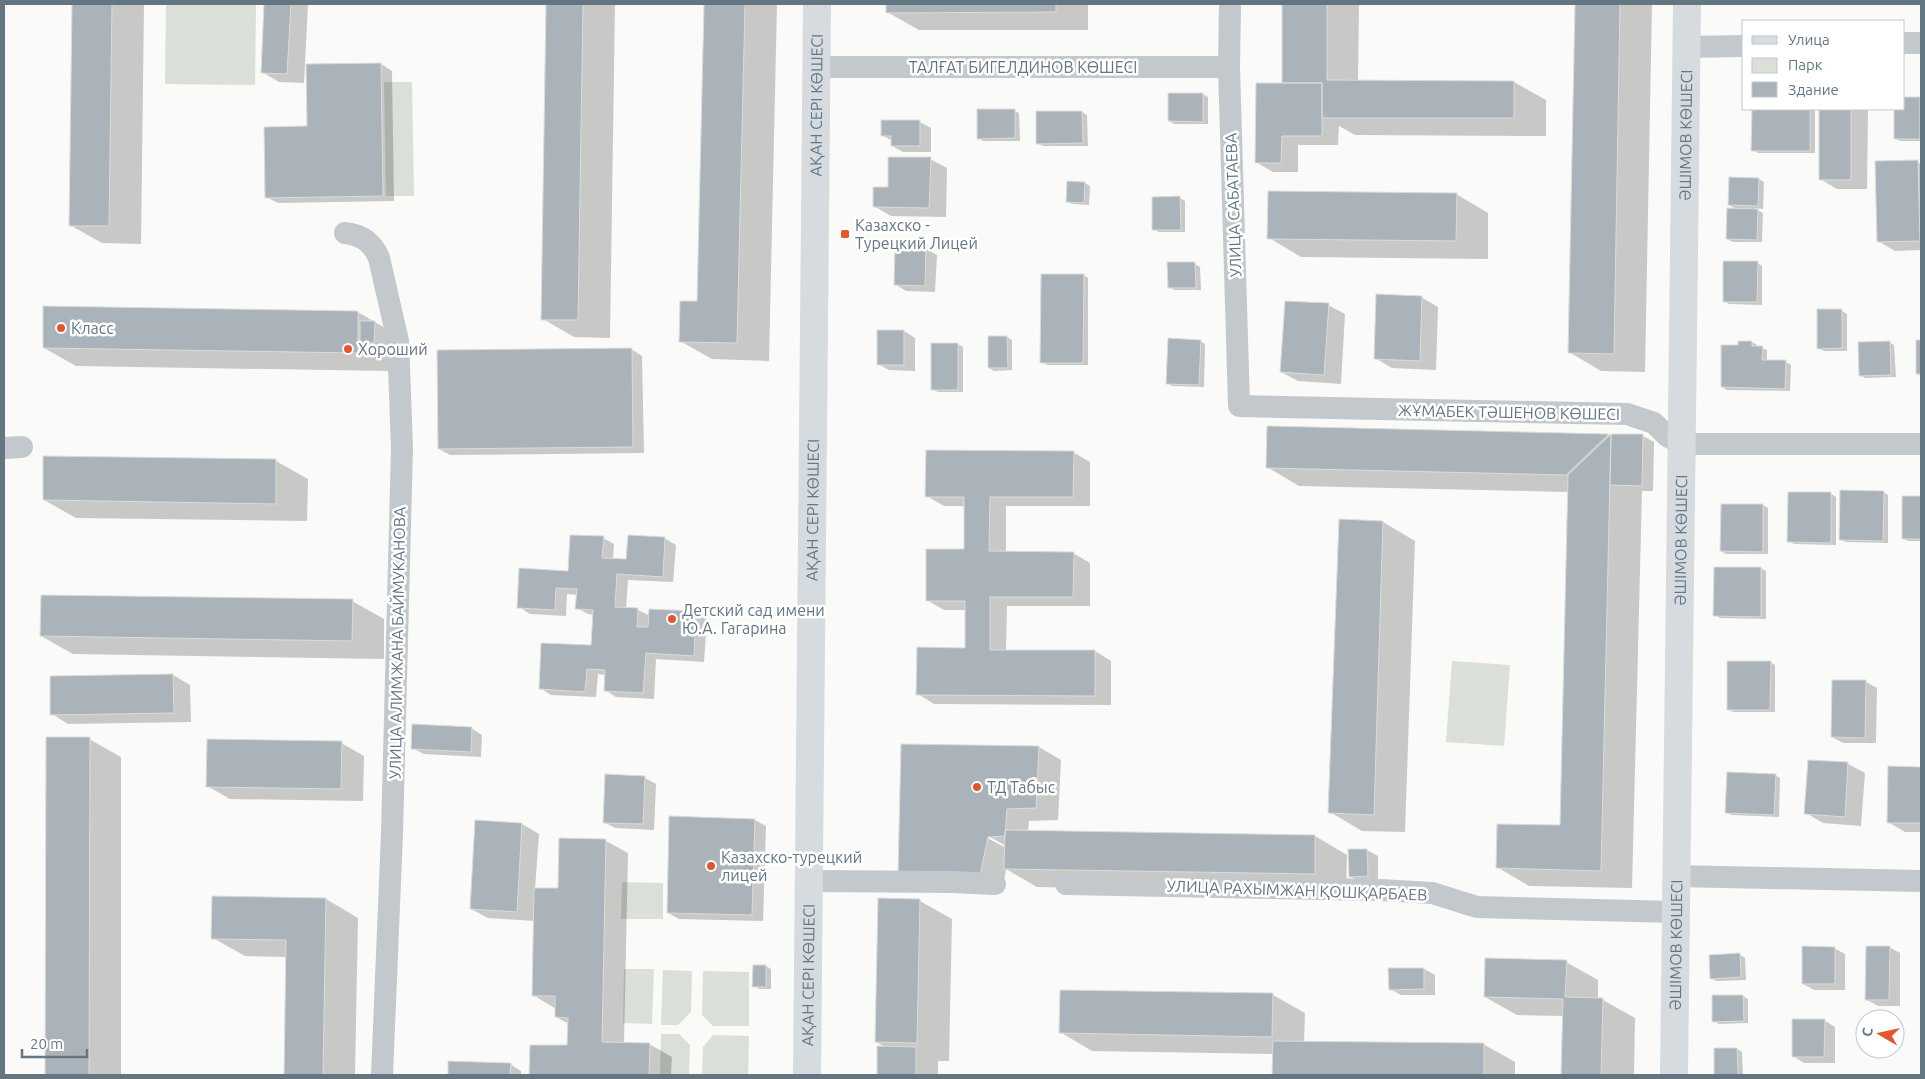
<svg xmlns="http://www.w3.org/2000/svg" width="1925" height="1079" font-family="Ubuntu,sans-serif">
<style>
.green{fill:#dadfd7}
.shadow{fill:#0003;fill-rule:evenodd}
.building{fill:#aab3b9;stroke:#dcdcda}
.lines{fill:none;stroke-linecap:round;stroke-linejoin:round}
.street{stroke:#c3c8cc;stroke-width:22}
.secondary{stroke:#d6dbdf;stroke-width:28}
.poi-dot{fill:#e4572e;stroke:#fff;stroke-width:2}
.labels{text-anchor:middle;stroke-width:5;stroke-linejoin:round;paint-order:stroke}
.street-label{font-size:16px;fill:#657683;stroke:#fff}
.poi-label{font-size:16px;fill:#657683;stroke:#fff;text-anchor:start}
</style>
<rect width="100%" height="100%" fill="#fafaf8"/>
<path class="green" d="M 166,4 L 256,4 L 255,85 L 165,84 Z
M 384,82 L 412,82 L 414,196 L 386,196 Z
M 1452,661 L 1510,665 L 1504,746 L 1446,742 Z
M 622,882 L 663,883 L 663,919 L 621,919 Z
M 624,969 L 654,969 L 652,1024 L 623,1023 Z
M 663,970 L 692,971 L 691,1012 L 678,1025 L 661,1025 Z
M 703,971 L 749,972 L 749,1026 L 713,1026 L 702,1015 Z
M 661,1034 L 679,1034 L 690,1045 L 689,1075 L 660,1075 Z
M 713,1035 L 749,1036 L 748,1075 L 702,1075 L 703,1047 Z"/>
<path class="shadow" d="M 73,4 L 144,4 L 141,244 L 102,243 L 70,225 Z
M 266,4 L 308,4 L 304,83 L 279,82 L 262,72 Z
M 547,4 L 615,4 L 610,338 L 574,337 L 543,319 Z
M 705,4 L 777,4 L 769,361 L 712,359 L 680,341 L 698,302 Z
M 887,4 L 1088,4 L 1088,30 L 919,30 L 887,12 Z
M 1283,4 L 1359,4 L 1358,82 L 1514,82 L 1546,100 L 1546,136 L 1355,135 L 1339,126 L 1338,145 L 1298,145 L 1298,172 L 1273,172 L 1256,162 L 1283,84 Z
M 1576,4 L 1652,4 L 1645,372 L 1601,371 L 1569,352 Z
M 381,64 L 392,71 L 394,201 L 278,203 L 266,197 L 309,127 Z
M 1169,94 L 1203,94 L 1208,97 L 1208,124 L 1174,124 L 1169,121 Z
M 1904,98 L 1921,99 L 1921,141 L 1900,141 L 1895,138 L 1895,109 L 1904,109 Z
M 1753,109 L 1815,109 L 1815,153 L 1758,153 L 1753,150 Z
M 1820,109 L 1868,109 L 1867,189 L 1837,189 L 1820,179 Z
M 1014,110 L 1019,113 L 1020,141 L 983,141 L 978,138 Z
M 1082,112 L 1087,115 L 1088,146 L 1043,146 L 1037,143 Z
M 920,122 L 931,128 L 931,152 L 903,152 L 892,146 L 892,141 L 882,135 Z
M 930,159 L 947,168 L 946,217 L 891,216 L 874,206 L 889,188 Z
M 1917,162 L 1921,164 L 1921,250 L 1895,251 L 1878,241 Z
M 1759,179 L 1764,182 L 1763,209 L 1754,208 L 1763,213 L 1762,242 L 1733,242 L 1727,239 L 1738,210 L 1729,205 Z
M 1085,183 L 1090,186 L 1089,205 L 1072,204 L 1067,201 Z
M 1456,194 L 1488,213 L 1488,259 L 1301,257 L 1269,238 Z
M 1180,198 L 1185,201 L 1185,232 L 1159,232 L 1153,229 Z
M 926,249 L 937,255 L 935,292 L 906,291 L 895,284 Z
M 1757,263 L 1762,266 L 1762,305 L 1729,304 L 1724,301 Z
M 1169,264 L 1195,264 L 1200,267 L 1201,290 L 1174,290 L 1169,287 Z
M 1083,275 L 1088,278 L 1088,365 L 1047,365 L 1042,362 Z
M 1421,297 L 1438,307 L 1436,370 L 1392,368 L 1375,358 Z
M 1328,305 L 1345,314 L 1341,384 L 1298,381 L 1281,372 Z
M 1842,311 L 1847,314 L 1847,351 L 1824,351 L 1818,348 Z
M 358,312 L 390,331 L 389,371 L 76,366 L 44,348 Z
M 904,331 L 915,338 L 915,371 L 889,370 L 878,364 Z
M 1007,337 L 1012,340 L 1012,370 L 994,371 L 989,368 Z
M 1200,341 L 1205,344 L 1204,387 L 1172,386 L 1167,383 Z
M 1917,341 L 1921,341 L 1921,376 L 1917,374 Z
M 1752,342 L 1757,345 L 1757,347 L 1762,348 L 1767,350 L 1767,361 L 1786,362 L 1791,365 L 1790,391 L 1727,390 L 1722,387 L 1739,347 Z
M 1889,342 L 1894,345 L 1896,377 L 1865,378 L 1860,375 Z
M 958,344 L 963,347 L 963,392 L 938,392 L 932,389 Z
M 631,349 L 642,356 L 644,453 L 450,455 L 439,449 Z
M 1268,427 L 1643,436 L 1654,442 L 1653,491 L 1642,491 L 1632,888 L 1529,886 L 1497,867 L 1561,826 L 1569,492 L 1299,486 L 1267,467 Z
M 1073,452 L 1090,462 L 1090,506 L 1006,506 L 1006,553 L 1073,553 L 1090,563 L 1090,606 L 1007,606 L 1006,651 L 1095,651 L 1111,661 L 1111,705 L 934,704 L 918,694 L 966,649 L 966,610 L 944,610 L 927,600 L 965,551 L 966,506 L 944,506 L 927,496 Z
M 276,461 L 308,479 L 307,521 L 76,518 L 44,500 Z
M 1883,492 L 1888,495 L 1888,543 L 1846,542 L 1841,540 Z
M 1789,493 L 1831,494 L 1836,497 L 1836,545 L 1794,544 L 1789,541 Z
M 1904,497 L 1921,497 L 1921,541 L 1908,541 L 1903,538 Z
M 1722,505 L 1763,505 L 1768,508 L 1768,554 L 1726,554 L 1721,551 Z
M 1340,521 L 1383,522 L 1415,541 L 1405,832 L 1362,831 L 1330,812 Z
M 603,538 L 614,544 L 613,560 L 628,561 L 664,538 L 676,545 L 673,582 L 628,580 L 626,609 L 638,610 L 650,616 L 696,612 L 707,619 L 704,662 L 656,659 L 654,699 L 616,697 L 605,690 L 606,675 L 598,674 L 596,697 L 551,695 L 540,688 L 592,647 L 594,615 L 588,614 L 577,608 L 578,595 L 567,594 L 566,616 L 530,614 L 519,607 L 569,572 Z
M 1716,568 L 1761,568 L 1766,571 L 1766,619 L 1720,618 L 1715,615 Z
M 352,601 L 384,619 L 384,659 L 73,654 L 41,636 Z
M 1770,662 L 1775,665 L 1775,712 L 1733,712 L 1728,709 Z
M 173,675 L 190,685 L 191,722 L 68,724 L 52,714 L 51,677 Z
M 1866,682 L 1877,688 L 1876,743 L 1843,743 L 1832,737 Z
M 471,728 L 482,735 L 481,757 L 424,754 L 412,748 Z
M 47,739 L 89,739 L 121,757 L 121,1075 L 47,1075 Z
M 341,743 L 364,756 L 363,801 L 230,799 L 207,786 Z
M 1039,747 L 1061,760 L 1058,820 L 1029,821 L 1028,832 L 1315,836 L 1347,855 L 1346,892 L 1037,887 L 1006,869 L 1003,887 L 921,885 ZM 983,833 L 1006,846 L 1006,848 L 982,835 Z
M 1848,764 L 1865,773 L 1861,826 L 1823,823 L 1806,813 Z
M 1889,768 L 1921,768 L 1921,832 L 1905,832 L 1888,822 Z
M 1775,775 L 1780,778 L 1779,817 L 1732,815 L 1726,812 Z
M 606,776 L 645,778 L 656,784 L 654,830 L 615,828 L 604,822 Z
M 671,818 L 755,820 L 766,826 L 763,921 L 679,919 L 668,913 Z
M 522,824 L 539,834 L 535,889 L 559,890 L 606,841 L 628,853 L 624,1044 L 649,1044 L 672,1057 L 671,1075 L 531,1075 L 531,1046 L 568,1046 L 569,1024 L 556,1017 L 556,1009 L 533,995 L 535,921 L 488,918 L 471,909 Z
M 1367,850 L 1378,856 L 1378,882 L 1361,883 L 1350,876 Z
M 326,899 L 358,918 L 355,1075 L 285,1075 L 287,957 L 245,956 L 213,938 Z
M 920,901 L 952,919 L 949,1061 L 938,1061 L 938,1075 L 878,1075 L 879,1047 L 887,1048 L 876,1042 Z
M 1889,947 L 1900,953 L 1900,1006 L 1878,1006 L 1867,1000 Z
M 1834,948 L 1845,954 L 1845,990 L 1814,990 L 1803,984 Z
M 1740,955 L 1745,958 L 1746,980 L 1716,981 L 1711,978 Z
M 1566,962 L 1598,980 L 1598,999 L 1603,1000 L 1635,1018 L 1634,1075 L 1562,1075 L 1563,1016 L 1517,1015 L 1485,997 Z
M 766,966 L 771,969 L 771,989 L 759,989 L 754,986 Z
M 1424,969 L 1435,975 L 1435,995 L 1401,995 L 1390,989 Z
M 1273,995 L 1305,1013 L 1304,1043 L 1483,1044 L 1515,1062 L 1515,1075 L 1274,1075 L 1274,1054 L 1092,1051 L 1060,1032 Z
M 1743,996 L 1748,999 L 1748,1023 L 1719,1024 L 1714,1021 Z
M 1824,1020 L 1835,1027 L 1835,1063 L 1804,1063 L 1793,1056 Z
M 1737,1049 L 1742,1052 L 1743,1075 L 1715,1075 L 1715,1050 Z
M 449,1062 L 510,1064 L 521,1071 L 521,1075 L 449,1075 Z"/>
<path class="building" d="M 72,4 L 112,4 L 109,226 L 69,226 Z
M 264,4 L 291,4 L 287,74 L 261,73 Z
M 546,4 L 583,4 L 578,320 L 541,320 Z
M 704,4 L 745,4 L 737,343 L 679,342 L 680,301 L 697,301 Z
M 886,4 L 1056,4 L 1056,12 L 886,13 Z
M 1282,4 L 1327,4 L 1327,80 L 1514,81 L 1514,118 L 1322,118 L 1322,83 L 1282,83 Z
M 1575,4 L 1620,4 L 1614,354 L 1568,353 Z
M 381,63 L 383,196 L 265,198 L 264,127 L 307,126 L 306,64 Z
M 1256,83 L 1322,83 L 1322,136 L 1282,136 L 1281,163 L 1255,163 Z
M 1168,93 L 1203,93 L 1203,122 L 1168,121 Z
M 1904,97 L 1920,97 L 1920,139 L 1894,139 L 1894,109 L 1904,109 Z
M 977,109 L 1015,109 L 1015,138 L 977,139 Z
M 1752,109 L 1810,109 L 1810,151 L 1751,151 Z
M 1819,109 L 1851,109 L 1851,180 L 1819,180 Z
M 1036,111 L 1082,111 L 1083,143 L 1036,144 Z
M 881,120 L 920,120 L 920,146 L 891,146 L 891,136 L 881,136 Z
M 888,157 L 931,157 L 929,208 L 873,207 L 873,187 L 888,187 Z
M 1918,160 L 1920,241 L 1877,242 L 1875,161 Z
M 1729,177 L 1759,178 L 1758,206 L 1728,205 Z
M 1067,181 L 1085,182 L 1084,203 L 1066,202 Z
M 1268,191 L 1457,193 L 1456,241 L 1267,239 Z
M 1180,196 L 1181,230 L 1152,230 L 1152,197 Z
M 1727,208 L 1758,209 L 1757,240 L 1726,239 Z
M 895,246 L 926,247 L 925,286 L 894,285 Z
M 1723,261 L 1758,261 L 1757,302 L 1723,302 Z
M 1167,262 L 1195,262 L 1196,288 L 1168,288 Z
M 1041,274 L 1084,274 L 1083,363 L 1040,363 Z
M 1376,294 L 1422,296 L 1420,361 L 1374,359 Z
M 1285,301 L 1329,303 L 1324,375 L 1280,372 Z
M 43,306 L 358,311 L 358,353 L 43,348 Z
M 1817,309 L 1842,309 L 1842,348 L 1817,349 Z
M 360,321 L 375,321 L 374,343 L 360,343 Z
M 877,330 L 904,330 L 904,365 L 877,365 Z
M 988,336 L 1007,336 L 1008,368 L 988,368 Z
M 1168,338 L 1201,340 L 1199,385 L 1166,384 Z
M 1916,340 L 1921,340 L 1921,374 L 1916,374 Z
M 1738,341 L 1752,341 L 1752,346 L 1763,346 L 1762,360 L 1786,360 L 1785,389 L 1721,387 L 1721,345 L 1738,345 Z
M 1890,341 L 1891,375 L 1859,376 L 1858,342 Z
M 931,343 L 958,343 L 958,390 L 931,390 Z
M 632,348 L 633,447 L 438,449 L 437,350 Z
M 1267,426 L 1609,434 L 1566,475 L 1266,468 Z
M 1611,434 L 1601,871 L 1496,868 L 1497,824 L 1560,825 L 1568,475 Z
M 1611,434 L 1643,434 L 1642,486 L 1610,485 Z
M 926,450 L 1074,451 L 1073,497 L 990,497 L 989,551 L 1074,552 L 1073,597 L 990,597 L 990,650 L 1095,650 L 1095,696 L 916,695 L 917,647 L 965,648 L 965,601 L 926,601 L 926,549 L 964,549 L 964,497 L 925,497 Z
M 43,456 L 276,459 L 276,504 L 43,500 Z
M 1840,490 L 1884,491 L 1883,541 L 1839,540 Z
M 1788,492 L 1831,492 L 1831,543 L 1787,542 Z
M 1902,496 L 1921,496 L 1921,539 L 1902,539 Z
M 1721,504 L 1763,504 L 1763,552 L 1720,551 Z
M 1339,519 L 1383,521 L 1374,815 L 1328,813 Z
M 570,535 L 604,536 L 602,558 L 626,559 L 628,535 L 665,537 L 663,577 L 617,574 L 615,607 L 638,608 L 637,627 L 648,627 L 649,609 L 696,611 L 694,656 L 646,653 L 643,693 L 604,691 L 605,670 L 587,669 L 585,692 L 539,689 L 541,643 L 591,645 L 593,610 L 575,609 L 577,589 L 556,588 L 555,610 L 517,608 L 519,568 L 568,571 Z
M 1714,567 L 1761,567 L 1761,617 L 1713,616 Z
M 41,595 L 353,599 L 352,641 L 40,636 Z
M 1727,661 L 1771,661 L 1770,710 L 1727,710 Z
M 173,674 L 174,713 L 50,715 L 50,676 Z
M 1832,680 L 1866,680 L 1865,738 L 1831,737 Z
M 412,724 L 472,727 L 471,752 L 411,749 Z
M 46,737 L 90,737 L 89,1075 L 45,1075 Z
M 207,739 L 342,741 L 341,789 L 206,787 Z
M 901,744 L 1039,746 L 1036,808 L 1007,809 L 1005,836 L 988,837 L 980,875 L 898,873 Z
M 1808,760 L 1848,762 L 1845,817 L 1804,814 Z
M 1888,766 L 1921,767 L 1921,823 L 1887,823 Z
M 1727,772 L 1776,774 L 1774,815 L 1725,813 Z
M 605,774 L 645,776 L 643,824 L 603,823 Z
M 669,816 L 755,819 L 752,915 L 667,913 Z
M 475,820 L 522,823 L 517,912 L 470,909 Z
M 1005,830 L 1315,835 L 1315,874 L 1004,869 Z
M 559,838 L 606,839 L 602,1042 L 650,1043 L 649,1075 L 529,1075 L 530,1045 L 567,1045 L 568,1018 L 555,1017 L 555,996 L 532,996 L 534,888 L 558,888 Z
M 1348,849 L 1367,849 L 1368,876 L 1349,877 Z
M 212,896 L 326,898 L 323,1075 L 284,1075 L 286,940 L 211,939 Z
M 878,898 L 920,899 L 917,1043 L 875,1042 Z
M 1802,946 L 1835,947 L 1835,984 L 1802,984 Z
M 1866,946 L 1890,946 L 1889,1000 L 1865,1000 Z
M 1740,953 L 1741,977 L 1710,979 L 1709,955 Z
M 1485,958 L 1567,960 L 1565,997 L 1603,998 L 1601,1075 L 1561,1075 L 1563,999 L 1484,997 Z
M 753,965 L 766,965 L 766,987 L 752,987 Z
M 1388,968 L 1424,968 L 1424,989 L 1389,990 Z
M 1060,990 L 1273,993 L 1272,1037 L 1059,1033 Z
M 1712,995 L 1743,995 L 1744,1021 L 1712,1022 Z
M 1792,1019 L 1825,1019 L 1824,1057 L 1792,1057 Z
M 1273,1041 L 1484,1043 L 1484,1075 L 1272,1075 Z
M 877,1046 L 916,1047 L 916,1075 L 877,1075 Z
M 1714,1048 L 1737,1048 L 1738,1075 L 1714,1075 Z
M 448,1061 L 511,1063 L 510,1075 L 448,1075 Z"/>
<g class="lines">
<path class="street" d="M 1230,4 L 1229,67 L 1239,406 L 1627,414 L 1654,423 L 1667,436 L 1681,444 L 1921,444
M 1904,43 L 1921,43
M 1687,47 L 1744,46
M 817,67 L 1229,67
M 345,233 C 362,235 372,242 379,258 L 398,341 L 402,448 L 392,833 L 382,1075
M 4,448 L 22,447
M 1675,876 L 1921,881
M 810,881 L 953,882 L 995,884
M 1066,884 L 1380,890 L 1432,893 L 1477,907 L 1675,912"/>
<g class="secondary">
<path id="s1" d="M 807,1075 L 817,4"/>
<path id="s2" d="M 1674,1075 L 1687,4"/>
</g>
</g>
<g class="poi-dot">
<rect x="840" y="229" width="10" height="10" rx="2.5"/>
<circle cx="61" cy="328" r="5"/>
<circle cx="348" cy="349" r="5"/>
<circle cx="672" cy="619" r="5"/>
<circle cx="977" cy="787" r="5"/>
<circle cx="711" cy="866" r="5"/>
</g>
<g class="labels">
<g class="street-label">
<text x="1023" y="73">ТАЛҒАТ БИГЕЛДИНОВ КӨШЕСІ</text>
<text dy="6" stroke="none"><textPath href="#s1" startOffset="970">АҚАН СЕРІ КӨШЕСІ</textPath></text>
<text dy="6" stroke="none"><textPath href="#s2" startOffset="940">ӘШІМОВ КӨШЕСІ</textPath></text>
<text transform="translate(1233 205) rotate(-92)" y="6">УЛИЦА САБАТАЕВА</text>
<text transform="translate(1509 412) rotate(1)" y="6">ЖҰМАБЕК ТӘШЕНОВ КӨШЕСІ</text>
<text dy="6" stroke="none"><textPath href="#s1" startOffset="565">АҚАН СЕРІ КӨШЕСІ</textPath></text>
<text dy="6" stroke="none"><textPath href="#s2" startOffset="535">ӘШІМОВ КӨШЕСІ</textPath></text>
<text transform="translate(397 643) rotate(-89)" y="6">УЛИЦА АЛИМЖАНА БАЙМУКАНОВА</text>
<text transform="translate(1297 890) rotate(2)" y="6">УЛИЦА РАХЫМЖАН ҚОШҚАРБАЕВ</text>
<text dy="6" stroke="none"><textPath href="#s2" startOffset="130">ӘШІМОВ КӨШЕСІ</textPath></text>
<text dy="6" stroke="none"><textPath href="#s1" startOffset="100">АҚАН СЕРІ КӨШЕСІ</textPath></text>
</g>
<g class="poi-label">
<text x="855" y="231">Казахско -<tspan x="855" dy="18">Турецкий Лицей</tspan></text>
<text x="71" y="334">Класс</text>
<text x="358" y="355">Хороший</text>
<text x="682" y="616">Детский сад имени<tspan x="682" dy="18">Ю.А. Гагарина</tspan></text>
<text x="987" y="793">ТД Табыс</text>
<text x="721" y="863">Казахско-турецкий<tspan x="721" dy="18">лицей</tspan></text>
</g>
</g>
<rect width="1925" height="1079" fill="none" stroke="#657683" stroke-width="10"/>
<rect x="1742" y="20" width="162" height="90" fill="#ffffff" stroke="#c1c8cd"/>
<rect x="1752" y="36" width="25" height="8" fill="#d6dbdf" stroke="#c1c8cd"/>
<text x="1788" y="45" font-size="15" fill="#657683">Улица</text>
<rect x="1752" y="58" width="25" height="15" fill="#dadfd7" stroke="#c1c8cd"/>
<text x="1788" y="70" font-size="15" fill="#657683">Парк</text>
<rect x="1752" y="82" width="25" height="15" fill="#aab3b9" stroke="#c1c8cd"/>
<text x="1788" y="95" font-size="15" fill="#657683">Здание</text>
<g transform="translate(1880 1034) rotate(279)"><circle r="24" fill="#ffffff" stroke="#c1c8cd"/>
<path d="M0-4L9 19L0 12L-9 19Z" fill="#e4572e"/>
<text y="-8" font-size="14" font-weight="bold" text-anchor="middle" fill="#657683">С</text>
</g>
<path d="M22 1049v8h65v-8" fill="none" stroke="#657683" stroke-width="2.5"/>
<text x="30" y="1049" font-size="15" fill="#657683" stroke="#ffffff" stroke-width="4" paint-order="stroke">20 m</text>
</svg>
